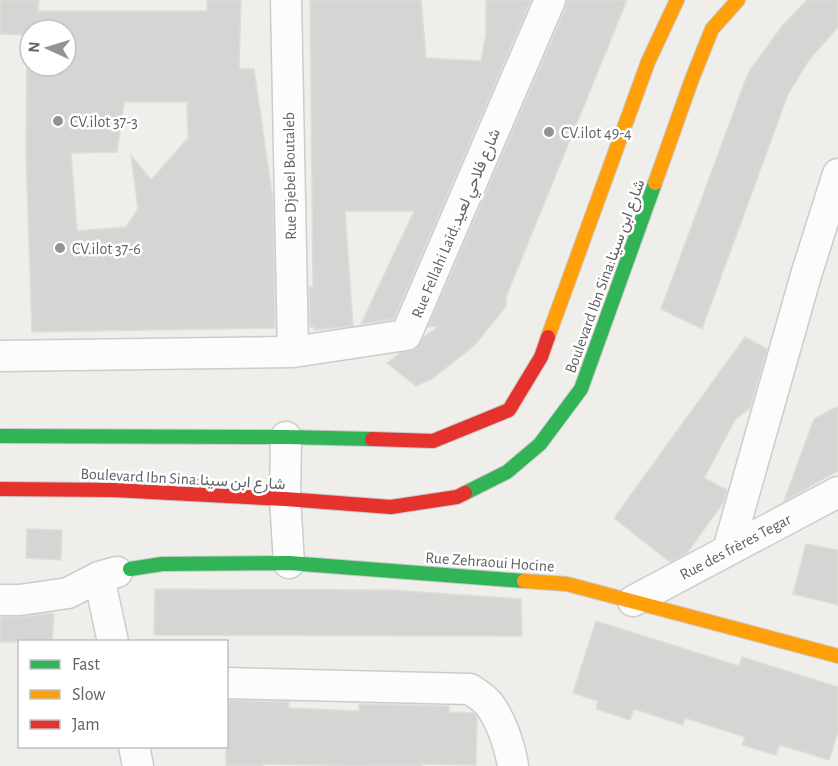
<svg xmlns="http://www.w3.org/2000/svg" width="838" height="766" font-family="'Alegreya Sans',Vazirmatn,sans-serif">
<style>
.building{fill:#d6d5d3;stroke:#deddd9;stroke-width:1.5;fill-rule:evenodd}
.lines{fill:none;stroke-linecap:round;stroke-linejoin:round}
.street-casing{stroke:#cbcccc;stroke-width:33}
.fast-casing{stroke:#cacacb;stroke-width:16}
.slow-casing{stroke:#cacacb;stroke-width:16}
.jam-casing{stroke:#cacacb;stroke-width:16}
.street{stroke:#fdfcfc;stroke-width:30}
.fast{stroke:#30b455;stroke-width:14}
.slow{stroke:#ff9f0a;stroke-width:14}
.jam{stroke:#e5322d;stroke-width:14}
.poi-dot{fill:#919496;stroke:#fff;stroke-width:2}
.labels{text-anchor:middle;stroke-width:5;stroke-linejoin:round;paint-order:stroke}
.poi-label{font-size:16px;fill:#5f6368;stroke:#fff;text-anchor:start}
.street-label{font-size:16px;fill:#5f6368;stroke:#fff}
</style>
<rect width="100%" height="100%" fill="#efeeea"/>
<path class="building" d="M 0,0 L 39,0 L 38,11 L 207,11 L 207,0 L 241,0 L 239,69 L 254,69 L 273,200 L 275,328 L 32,332 L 26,154 L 27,35 L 0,34 ZM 30,30 L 66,30 L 66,66 L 30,66 ZM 124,102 L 187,102 L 188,138 L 151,180 L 131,155 L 138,209 L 126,227 L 77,231 L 71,153 L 117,152 Z
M 310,0 L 421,0 L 426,58 L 481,61 L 486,34 L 486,0 L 531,0 L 394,319 L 361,324 L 414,211 L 345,211 L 353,326 L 314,330 L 314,327 L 310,327 L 309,287 L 313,287 Z
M 567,0 L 627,0 L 506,297 L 506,306 L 475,345 L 433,378 L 416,386 L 387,363 L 400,353 L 416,349 L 424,337 L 439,326 L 428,327 L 566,7 Z
M 807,0 L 838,0 L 838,27 L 809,60 L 788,94 L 702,329 L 661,309 L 748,73 L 782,26 Z
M 745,337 L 767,349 L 750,408 L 735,420 L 704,478 L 727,490 L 723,503 L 687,553 L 670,562 L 614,518 Z
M 838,406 L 838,471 L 784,501 L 814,419 Z
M 27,529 L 62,530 L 61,560 L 26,558 Z
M 806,544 L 838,550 L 838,605 L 793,594 Z
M 155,589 L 391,590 L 521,599 L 522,636 L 154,635 Z
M 52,613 L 54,615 L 52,642 L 0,642 L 0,617 L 22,617 Z
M 596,621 L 739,666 L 742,657 L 838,687 L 838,732 L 829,760 L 780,745 L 776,755 L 742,745 L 745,737 L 685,718 L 683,725 L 634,709 L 630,720 L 596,709 L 598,701 L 573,693 Z
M 226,700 L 289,702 L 289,708 L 359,711 L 359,704 L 449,706 L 449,712 L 474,713 L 477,717 L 476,765 L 422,764 L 422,766 L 368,766 L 263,764 L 263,766 L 226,766 Z"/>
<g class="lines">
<g class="street-casing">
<path id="street" d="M 286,0 L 293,352
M 0,356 L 293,352 L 406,335 L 550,0
M 286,437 L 285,499 L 289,563
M 728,550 L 806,275 L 838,174
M 0,600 L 20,600 L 68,593 L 99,577
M 633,601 L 838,492
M 113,642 L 99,577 L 117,572
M 226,683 L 470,689 C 476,693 484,698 489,704 C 501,720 510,746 513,766
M 134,746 L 138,766"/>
</g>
<g class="fast-casing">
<path id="fast" d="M 0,436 L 286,437 L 372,439
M 465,493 L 507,472 L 540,444 L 581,389 L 655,183
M 130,569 L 162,564 L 289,563 L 524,581"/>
</g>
<g class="slow-casing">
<path id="slow" d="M 655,183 L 692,79 L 712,29 L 738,0
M 548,337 L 648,62 L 677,0
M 524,581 L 567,584 L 838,656"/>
</g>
<g class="jam-casing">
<path id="jam" d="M 372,439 L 433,441 L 509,410 L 541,357 L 548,337
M 0,489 L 113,490 L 285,499 L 391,507 L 457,497 L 465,493"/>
</g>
<use href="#street" class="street"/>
<use href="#fast" class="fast"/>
<use href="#slow" class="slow"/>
<use href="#jam" class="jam"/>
</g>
<g class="poi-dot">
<circle cx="58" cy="121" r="6"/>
<circle cx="549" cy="132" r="6"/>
<circle cx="60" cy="248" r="6"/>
</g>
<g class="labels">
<g class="poi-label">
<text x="70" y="127">CV.ilot 37-3</text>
<text x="561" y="138">CV.ilot 49-4</text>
<text x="72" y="254">CV.ilot 37-6</text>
</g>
<g class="street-label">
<text transform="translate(289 176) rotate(-91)" y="6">Rue Djebel Boutaleb</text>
<text transform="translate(455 223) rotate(-67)" y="6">Rue Fellahi Laïd;شارع فلاحي لعيد</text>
<text transform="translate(604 276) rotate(-70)" y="6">Boulevard Ibn Sina:شارع ابن سينا</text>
<text transform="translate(183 478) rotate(3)" y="6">Boulevard Ibn Sina:شارع ابن سينا</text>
<text transform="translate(735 546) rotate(-28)" y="6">Rue des frères Tegar</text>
<text transform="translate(490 561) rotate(4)" y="6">Rue Zehraoui Hocine</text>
</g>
</g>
<rect x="18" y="640" width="210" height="108" fill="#ffffff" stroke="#bfc1c3" stroke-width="1.5"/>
<rect x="30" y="660" width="30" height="9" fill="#30b455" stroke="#bfc1c3" stroke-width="1.5"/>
<text x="72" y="670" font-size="18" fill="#5f6368">Fast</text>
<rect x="30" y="690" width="30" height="9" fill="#ff9f0a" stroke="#bfc1c3" stroke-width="1.5"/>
<text x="72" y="700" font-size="18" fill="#5f6368">Slow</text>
<rect x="30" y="720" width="30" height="9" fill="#e5322d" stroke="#bfc1c3" stroke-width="1.5"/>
<text x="72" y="730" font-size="18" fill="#5f6368">Jam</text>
<g transform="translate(48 48) rotate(274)"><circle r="28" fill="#ffffff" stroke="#bfc1c3" stroke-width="1.5"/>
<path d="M0-4.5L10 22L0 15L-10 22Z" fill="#919496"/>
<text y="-9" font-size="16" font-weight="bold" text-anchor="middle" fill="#5f6368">N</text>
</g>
</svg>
